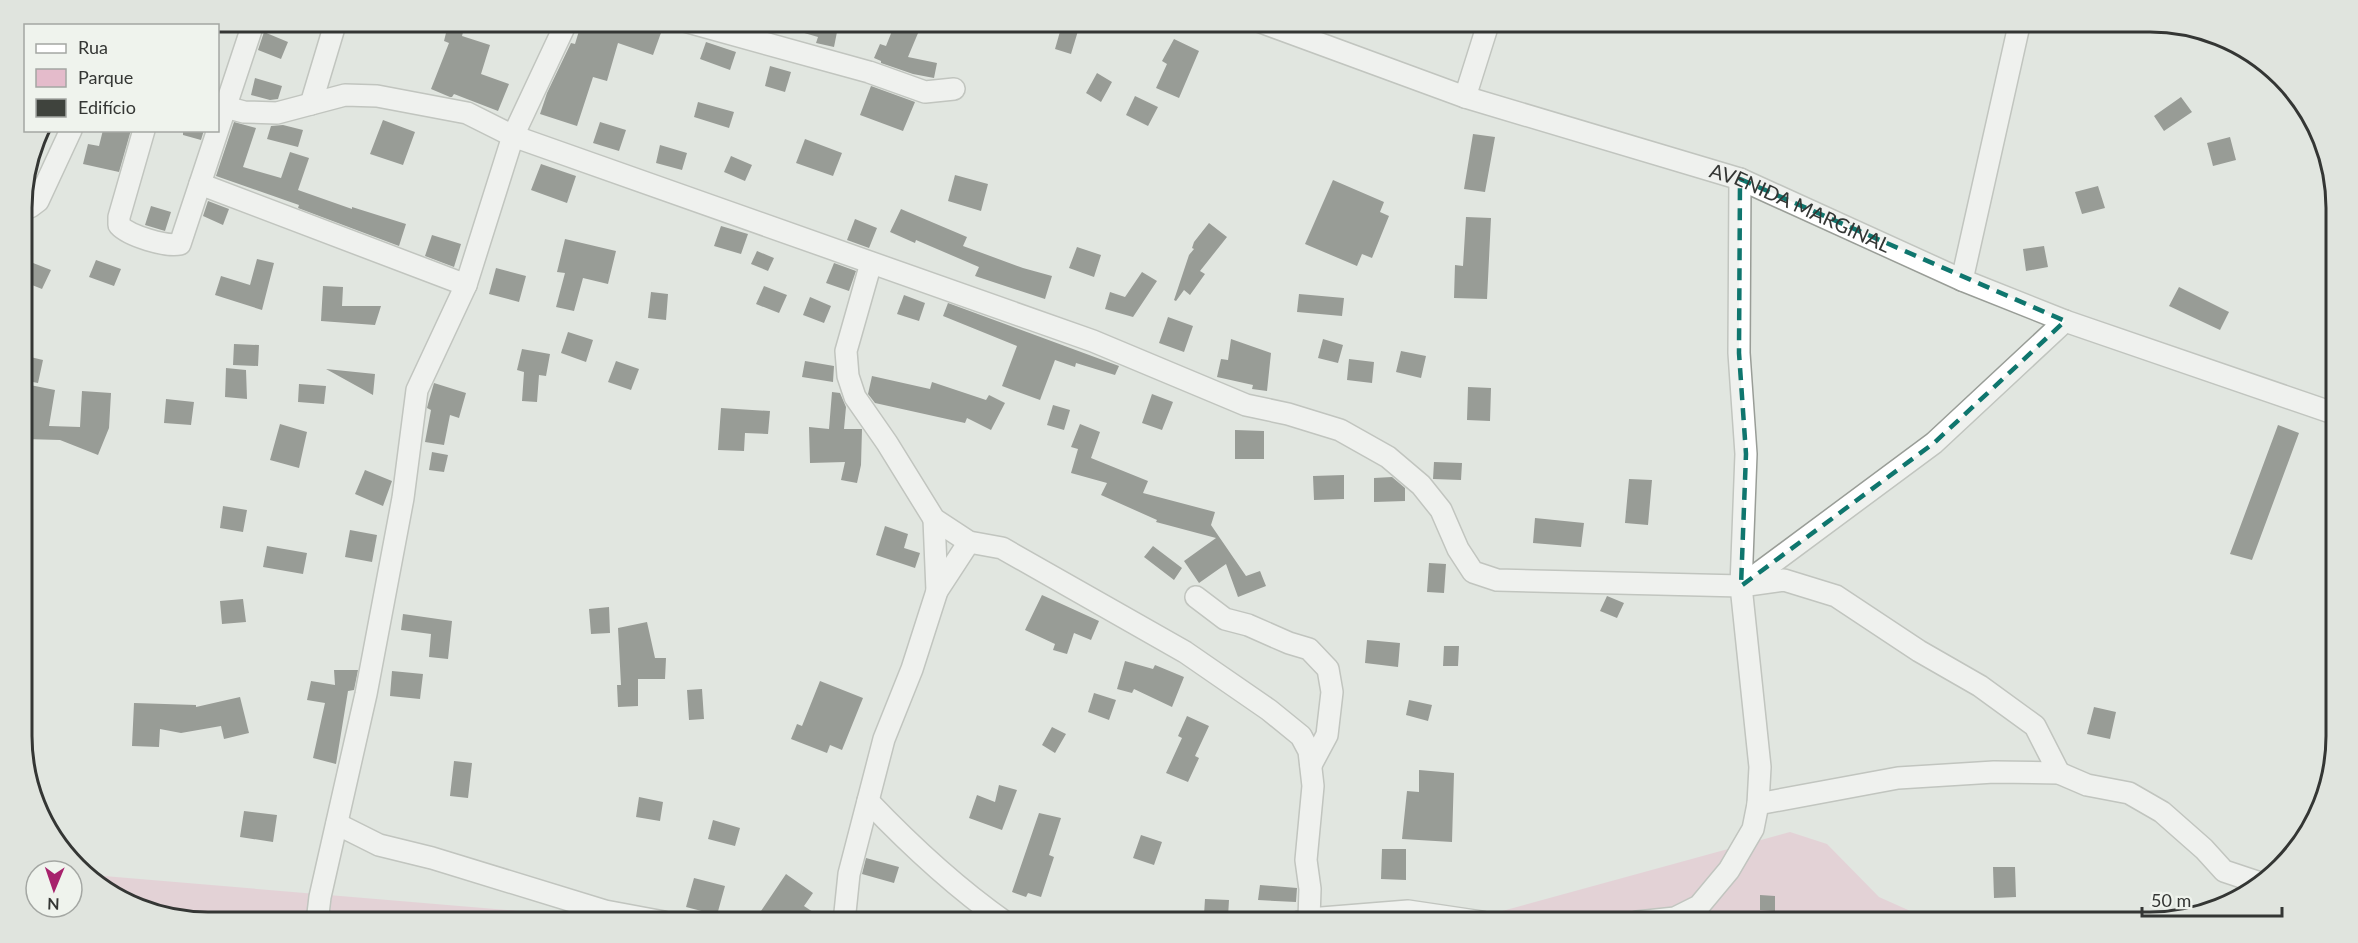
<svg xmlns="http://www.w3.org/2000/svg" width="2358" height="943" font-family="Lato,sans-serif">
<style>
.green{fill:#e4bbcb}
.building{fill:#3f433d}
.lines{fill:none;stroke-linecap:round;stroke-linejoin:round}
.minor-casing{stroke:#999d97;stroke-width:24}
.minor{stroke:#fff;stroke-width:21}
.marked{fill:none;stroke:#0f766e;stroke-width:4.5;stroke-dasharray:12 8;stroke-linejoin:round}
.labels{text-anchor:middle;stroke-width:6;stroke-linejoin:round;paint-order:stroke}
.street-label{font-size:20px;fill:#343634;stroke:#eff3ed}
.rim{fill:none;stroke:#343634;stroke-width:3}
</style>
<rect width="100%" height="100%" fill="#e1e6e0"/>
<path class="green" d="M 1790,832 L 1827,844 L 1879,897 L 1935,922 L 1462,922 Z
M 92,875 L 649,922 L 208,922 L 147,912 Z"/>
<path class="building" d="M 449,21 L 466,21 L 462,36 L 490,45 L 481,74 L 509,84 L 498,111 L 454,94 L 452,97 L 450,97 L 431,89 L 449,43 L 444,41 Z
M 582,21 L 638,21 L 662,30 L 653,55 L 618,43 L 607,81 L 593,77 L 577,126 L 540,114 L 547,93 L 571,43 L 575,44 Z
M 789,21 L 812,21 L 838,27 L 834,47 L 816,43 L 818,37 L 787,28 Z
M 896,21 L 909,21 L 921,26 L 908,57 L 937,63 L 934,78 L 913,74 L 881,63 L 881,61 L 874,58 L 880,44 L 886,46 Z
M 1063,21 L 1081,21 L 1071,54 L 1055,49 Z
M 264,32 L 288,42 L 281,59 L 258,50 Z
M 1174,39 L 1199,51 L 1179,98 L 1156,88 L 1167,64 L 1162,61 Z
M 706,42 L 736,52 L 730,70 L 700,59 Z
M 770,66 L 791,72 L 785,92 L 765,86 Z
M 1097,73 L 1112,82 L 1101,102 L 1086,93 Z
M 255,78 L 282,86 L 278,99 L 270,100 L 251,95 Z
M 871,86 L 915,102 L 903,131 L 860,115 Z
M 1135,96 L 1158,107 L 1148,126 L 1126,115 Z
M 2181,97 L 2192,112 L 2164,131 L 2154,116 Z
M 698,102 L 734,112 L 729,128 L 694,117 Z
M 383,120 L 415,132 L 403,165 L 370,154 Z
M 234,122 L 256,128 L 243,167 L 281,178 L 290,152 L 309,158 L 298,190 L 352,209 L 352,207 L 406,224 L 399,246 L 298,208 L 299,205 L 216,176 Z
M 600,122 L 626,130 L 619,151 L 593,143 Z
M 283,125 L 303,130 L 298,147 L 267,139 L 271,126 Z
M 103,130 L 131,130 L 119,172 L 83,164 L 88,144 L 99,146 Z
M 183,130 L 204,130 L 201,140 L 183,135 Z
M 1473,134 L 1495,137 L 1485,192 L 1464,189 Z
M 2230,137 L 2236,160 L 2213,166 L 2207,143 Z
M 805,139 L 842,153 L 833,176 L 796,163 Z
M 660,145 L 687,153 L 682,170 L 656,163 Z
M 731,156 L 752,165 L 745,181 L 724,172 Z
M 541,164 L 576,176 L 567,203 L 531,190 Z
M 955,175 L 988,184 L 981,211 L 948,201 Z
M 1333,180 L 1384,202 L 1380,212 L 1389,216 L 1372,258 L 1362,254 L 1357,266 L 1305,244 Z
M 2098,186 L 2105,208 L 2082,214 L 2075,192 Z
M 208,201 L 229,209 L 223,225 L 203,216 Z
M 151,206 L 171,212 L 165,231 L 145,225 Z
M 901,209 L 967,237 L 963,246 L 1023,268 L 1052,276 L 1045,299 L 975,276 L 979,267 L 916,240 L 915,243 L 890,232 Z
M 1466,217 L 1491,218 L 1487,299 L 1454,298 L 1455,265 L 1463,266 Z
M 855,219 L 877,228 L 869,248 L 847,240 Z
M 1209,223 L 1227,237 L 1200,271 L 1205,274 L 1190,295 L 1184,290 L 1176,301 L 1174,300 L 1189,255 L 1194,249 L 1192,248 L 1194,242 Z
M 721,226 L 748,234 L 741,254 L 714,246 Z
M 432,235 L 461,244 L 454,267 L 425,256 Z
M 565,239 L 616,251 L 608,284 L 583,278 L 574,311 L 556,307 L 565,273 L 557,272 Z
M 2044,246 L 2048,267 L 2026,271 L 2023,249 Z
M 1077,247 L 1101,255 L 1094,277 L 1069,268 Z
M 757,251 L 774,258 L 768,271 L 751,264 Z
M 257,259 L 274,263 L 262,310 L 215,295 L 221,276 L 250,285 Z
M 96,260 L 121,269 L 114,286 L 89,277 Z
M 28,261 L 51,270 L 42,289 L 22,281 Z
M 834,263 L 856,271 L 849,291 L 826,283 Z
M 496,268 L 526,276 L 519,302 L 489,294 Z
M 1142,272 L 1157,281 L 1133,317 L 1105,309 L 1110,292 L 1125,297 Z
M 323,286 L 343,287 L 342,306 L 381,306 L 375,325 L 321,321 Z
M 764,286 L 787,295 L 779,313 L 756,304 Z
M 2179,287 L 2229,312 L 2220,330 L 2169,306 Z
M 651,292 L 668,294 L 666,320 L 648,318 Z
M 1299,294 L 1344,298 L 1342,316 L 1297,312 Z
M 904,295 L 925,303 L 919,321 L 897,314 Z
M 810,297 L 831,306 L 824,323 L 803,315 Z
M 948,303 L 1119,366 L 1115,375 L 1076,363 L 1075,367 L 1055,360 L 1040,400 L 1002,386 L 1017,346 L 943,316 Z
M 1168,317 L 1193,326 L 1184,352 L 1159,343 Z
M 568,332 L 593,340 L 586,362 L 561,353 Z
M 1231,339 L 1271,353 L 1267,391 L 1252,389 L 1253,385 L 1217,377 L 1221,359 L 1228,360 Z
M 1323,339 L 1343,345 L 1338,363 L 1318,358 Z
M 234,344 L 259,345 L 258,366 L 233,365 Z
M 522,349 L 550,354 L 546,376 L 539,375 L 537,402 L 522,401 L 524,372 L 517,370 Z
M 1401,351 L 1426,356 L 1421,378 L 1396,372 Z
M 26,356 L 43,360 L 38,383 L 22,380 Z
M 1349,359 L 1374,362 L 1372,383 L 1347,380 Z
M 616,361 L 639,369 L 631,390 L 608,382 Z
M 805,361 L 834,366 L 833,382 L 802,377 Z
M 226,368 L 246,370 L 247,399 L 225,397 Z
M 326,369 L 375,374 L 373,395 Z
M 872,376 L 930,389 L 932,382 L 986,400 L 989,395 L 1005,403 L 991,430 L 967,418 L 965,423 L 875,403 L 868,394 Z
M 434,383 L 466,393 L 459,418 L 450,415 L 444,445 L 425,442 L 431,410 L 427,408 L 428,404 Z
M 25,384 L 55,390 L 49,426 L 80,427 L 82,391 L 111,393 L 109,428 L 98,455 L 60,440 L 25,439 L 26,408 L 23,408 L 22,394 Z
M 299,384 L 326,386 L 324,404 L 298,402 Z
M 1468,387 L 1491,388 L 1490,421 L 1467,420 Z
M 832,392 L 840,393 L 846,407 L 844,429 L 862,429 L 861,465 L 857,483 L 841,480 L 845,462 L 810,463 L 809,427 L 829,429 Z
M 1152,394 L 1173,402 L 1162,430 L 1142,423 Z
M 166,399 L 194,402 L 191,425 L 164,423 Z
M 1053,405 L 1070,410 L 1064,430 L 1047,425 Z
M 721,408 L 770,411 L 768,434 L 745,433 L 744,451 L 718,450 Z
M 280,424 L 307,432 L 299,468 L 270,460 Z
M 1080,424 L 1100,432 L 1091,458 L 1148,481 L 1143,493 L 1215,512 L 1211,525 L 1246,576 L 1260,571 L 1266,586 L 1238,597 L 1226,564 L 1199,583 L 1184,561 L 1216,538 L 1156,522 L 1157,520 L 1101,495 L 1107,483 L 1071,473 L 1078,449 L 1071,447 Z
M 2278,425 L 2299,433 L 2252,560 L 2230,554 Z
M 1235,430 L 1264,431 L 1264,459 L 1235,459 Z
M 432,452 L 448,455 L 444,472 L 429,470 Z
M 1434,462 L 1462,463 L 1461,480 L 1433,479 Z
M 365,470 L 392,481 L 383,506 L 355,494 Z
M 1344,475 L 1344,499 L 1314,500 L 1313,476 Z
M 1392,477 L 1405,488 L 1405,501 L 1374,502 L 1374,478 Z
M 1629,479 L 1652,480 L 1648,525 L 1625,523 Z
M 223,506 L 247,510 L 243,532 L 220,528 Z
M 1535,518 L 1584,523 L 1581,547 L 1533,543 Z
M 885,526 L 908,534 L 904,548 L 920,553 L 915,568 L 876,555 Z
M 350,530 L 377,535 L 372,562 L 345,557 Z
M 267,546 L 307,553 L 303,574 L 263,567 Z
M 1153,546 L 1182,568 L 1174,580 L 1144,557 Z
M 1429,563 L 1446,564 L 1444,593 L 1427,592 Z
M 1042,595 L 1099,621 L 1091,640 L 1074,633 L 1067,654 L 1053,650 L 1055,644 L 1025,630 Z
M 1607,596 L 1624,603 L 1617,618 L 1600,611 Z
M 243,599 L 246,622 L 222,624 L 220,601 Z
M 609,607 L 610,633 L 591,634 L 589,609 Z
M 403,614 L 452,621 L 448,659 L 429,657 L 431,634 L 401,630 Z
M 647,622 L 655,658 L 666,658 L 665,679 L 638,679 L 638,706 L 618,707 L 617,685 L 621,685 L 618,628 Z
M 1367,640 L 1400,643 L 1398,667 L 1365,663 Z
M 1444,646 L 1459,646 L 1458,666 L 1443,666 Z
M 1125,661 L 1153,669 L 1155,665 L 1184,677 L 1172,707 L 1134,689 L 1132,693 L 1117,689 Z
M 334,670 L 358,670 L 354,690 L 348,691 L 336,764 L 313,758 L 325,703 L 307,700 L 311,681 L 335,685 Z
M 392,671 L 423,674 L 420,699 L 390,696 Z
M 820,681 L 863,698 L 842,750 L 830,745 L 827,753 L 791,739 L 797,724 L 802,726 Z
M 702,689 L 704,719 L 689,720 L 687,690 Z
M 1094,693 L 1116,700 L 1109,720 L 1088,712 Z
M 240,697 L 249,733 L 224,739 L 221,726 L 181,733 L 160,729 L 159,747 L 132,746 L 134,703 L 196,705 L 196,707 Z
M 1409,700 L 1432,705 L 1428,721 L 1406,715 Z
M 2094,707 L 2116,712 L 2110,739 L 2087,734 Z
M 1187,716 L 1209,726 L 1195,756 L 1199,758 L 1188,782 L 1166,773 L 1182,738 L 1178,736 Z
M 1052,727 L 1066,734 L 1055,753 L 1042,745 Z
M 454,761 L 472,763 L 468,798 L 450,796 Z
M 1419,770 L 1454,773 L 1452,842 L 1402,839 L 1407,791 L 1419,792 Z
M 999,785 L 1017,790 L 1002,830 L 969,818 L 977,795 L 995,802 Z
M 639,797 L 663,802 L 660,821 L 636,817 Z
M 244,811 L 277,815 L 273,842 L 240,837 Z
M 1039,813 L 1061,818 L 1049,855 L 1054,857 L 1041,897 L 1028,893 L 1026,897 L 1012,892 Z
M 713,820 L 740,828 L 735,846 L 708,839 Z
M 1141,835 L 1162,842 L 1154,865 L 1133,858 Z
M 1382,849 L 1406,849 L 1406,880 L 1381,879 Z
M 866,858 L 899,867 L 894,883 L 862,874 Z
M 1993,867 L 2015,867 L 2016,897 L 1994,898 Z
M 786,874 L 813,893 L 804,906 L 828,922 L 770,922 L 759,914 Z
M 694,878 L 725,886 L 717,915 L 686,907 Z
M 1260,885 L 1297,888 L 1296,902 L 1258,900 Z
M 1760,895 L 1775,896 L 1775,911 L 1760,910 Z
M 1205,899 L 1229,900 L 1228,917 L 1204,915 Z"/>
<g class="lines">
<g class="minor-casing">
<g id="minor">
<path d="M 684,21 L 869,72 L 925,92 L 954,89"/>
<path id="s1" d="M 1258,21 L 1465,97 L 1740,179 L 1962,280 L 2065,321 L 2336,414"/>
<path d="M 1465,97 L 1489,21"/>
<path d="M 311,104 L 336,21"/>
<path d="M 218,105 L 244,112 L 277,113 L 345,95 L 377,96 L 467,113 L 513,136 L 1093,341 L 1246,405 L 1288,414 L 1340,430 L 1388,457 L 1421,485 L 1441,510 L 1458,549 L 1473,572 L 1497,580 L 1741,586 L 1784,580 L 1836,596 L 1919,651 L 1980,686 L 2035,726 L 2059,773"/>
<path d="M 144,130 L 119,217 L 119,225 C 129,236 166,247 180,244 L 254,21"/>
<path d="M 200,184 L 466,285"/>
<path d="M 21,205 L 30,207 L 38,201 L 71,130"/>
<path d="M 871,263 L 846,351 L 848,376 L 855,397 L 887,443 L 934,519 L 969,542 L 1002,548 L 1185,652 L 1269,710 L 1301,736 L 1309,751 L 1313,786 L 1306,860 L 1310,889 L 1309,919"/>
<path d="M 1962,280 L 2020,21"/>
<path d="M 934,519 L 937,591"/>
<path d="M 1744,584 L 1934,443 L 2065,321"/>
<path d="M 1196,597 L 1225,619 L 1248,625 L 1289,643 L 1309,649 L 1328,669 L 1332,692 L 1327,735 L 1311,765"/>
<path d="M 868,801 C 910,845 955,887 1005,922"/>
<path d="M 1758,804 L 1898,778 L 1994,772 L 2059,773 L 2087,785 L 2129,793 L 2162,812 L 2204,849 L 2224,871 L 2263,884"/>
<path d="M 337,824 L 379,845 L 432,858 L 605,911 L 664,922"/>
<path d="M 317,922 L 320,897 L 366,694 L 403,498 L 417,390 L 466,285 L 513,136 L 567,21"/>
<path d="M 844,922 L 849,874 L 884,739 L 912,669 L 937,591 L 969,542"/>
<path d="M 1299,922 L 1309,919 L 1408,911 L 1482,922"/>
<path d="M 1637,922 L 1675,918 L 1699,906 L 1729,870 L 1753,829 L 1758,804 L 1760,767 L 1741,586 L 1746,454 L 1739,353 L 1740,179"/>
</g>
</g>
<use href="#minor" class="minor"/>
</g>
<path d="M0 0H2358V943H0ZM 1740,179 L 2065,321 L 1934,443 L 1741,586 L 1746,454 L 1739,353 Z" fill="#e1e6e0" fill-opacity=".55" fill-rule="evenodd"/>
<path class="marked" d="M 1740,179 L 2065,321 L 1934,443 L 1741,586 L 1746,454 L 1739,353 Z"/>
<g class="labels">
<g class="street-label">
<text dy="7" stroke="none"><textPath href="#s1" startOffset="574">AVENIDA MARGINAL</textPath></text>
</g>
</g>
<path d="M0 0H2358V943H0ZM208 32H2150A176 176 0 0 1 2326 208V736A176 176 0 0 1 2150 912H208A176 176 0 0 1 32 736V208A176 176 0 0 1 208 32Z" fill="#e0e4de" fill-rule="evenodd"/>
<path class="rim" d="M208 32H2150A176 176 0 0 1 2326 208V736A176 176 0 0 1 2150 912H208A176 176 0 0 1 32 736V208A176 176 0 0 1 208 32Z"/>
<rect x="24" y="24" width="195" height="108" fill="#eff3ed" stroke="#a4a7a3" stroke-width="1.5"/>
<rect x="36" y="44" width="30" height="9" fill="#ffffff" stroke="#a4a7a3" stroke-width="1.5"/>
<text x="78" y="54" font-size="18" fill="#343634">Rua</text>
<rect x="36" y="69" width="30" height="18" fill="#e4bbcb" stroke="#a4a7a3" stroke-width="1.5"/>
<text x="78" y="84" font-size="18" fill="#343634">Parque</text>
<rect x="36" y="99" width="30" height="18" fill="#3f433d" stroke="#a4a7a3" stroke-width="1.5"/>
<text x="78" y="114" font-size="18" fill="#343634">Edifício</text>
<g transform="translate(54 889) rotate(182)"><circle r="28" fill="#eff3ed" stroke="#a4a7a3" stroke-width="1.5"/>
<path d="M0-4.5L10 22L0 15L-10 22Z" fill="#a7226c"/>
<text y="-9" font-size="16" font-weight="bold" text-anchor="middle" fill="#343634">N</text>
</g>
<path d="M2142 907v9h140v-9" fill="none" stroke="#343634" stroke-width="3"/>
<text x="2151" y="907" font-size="18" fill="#343634" stroke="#eff3ed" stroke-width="4.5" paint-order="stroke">50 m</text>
</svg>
